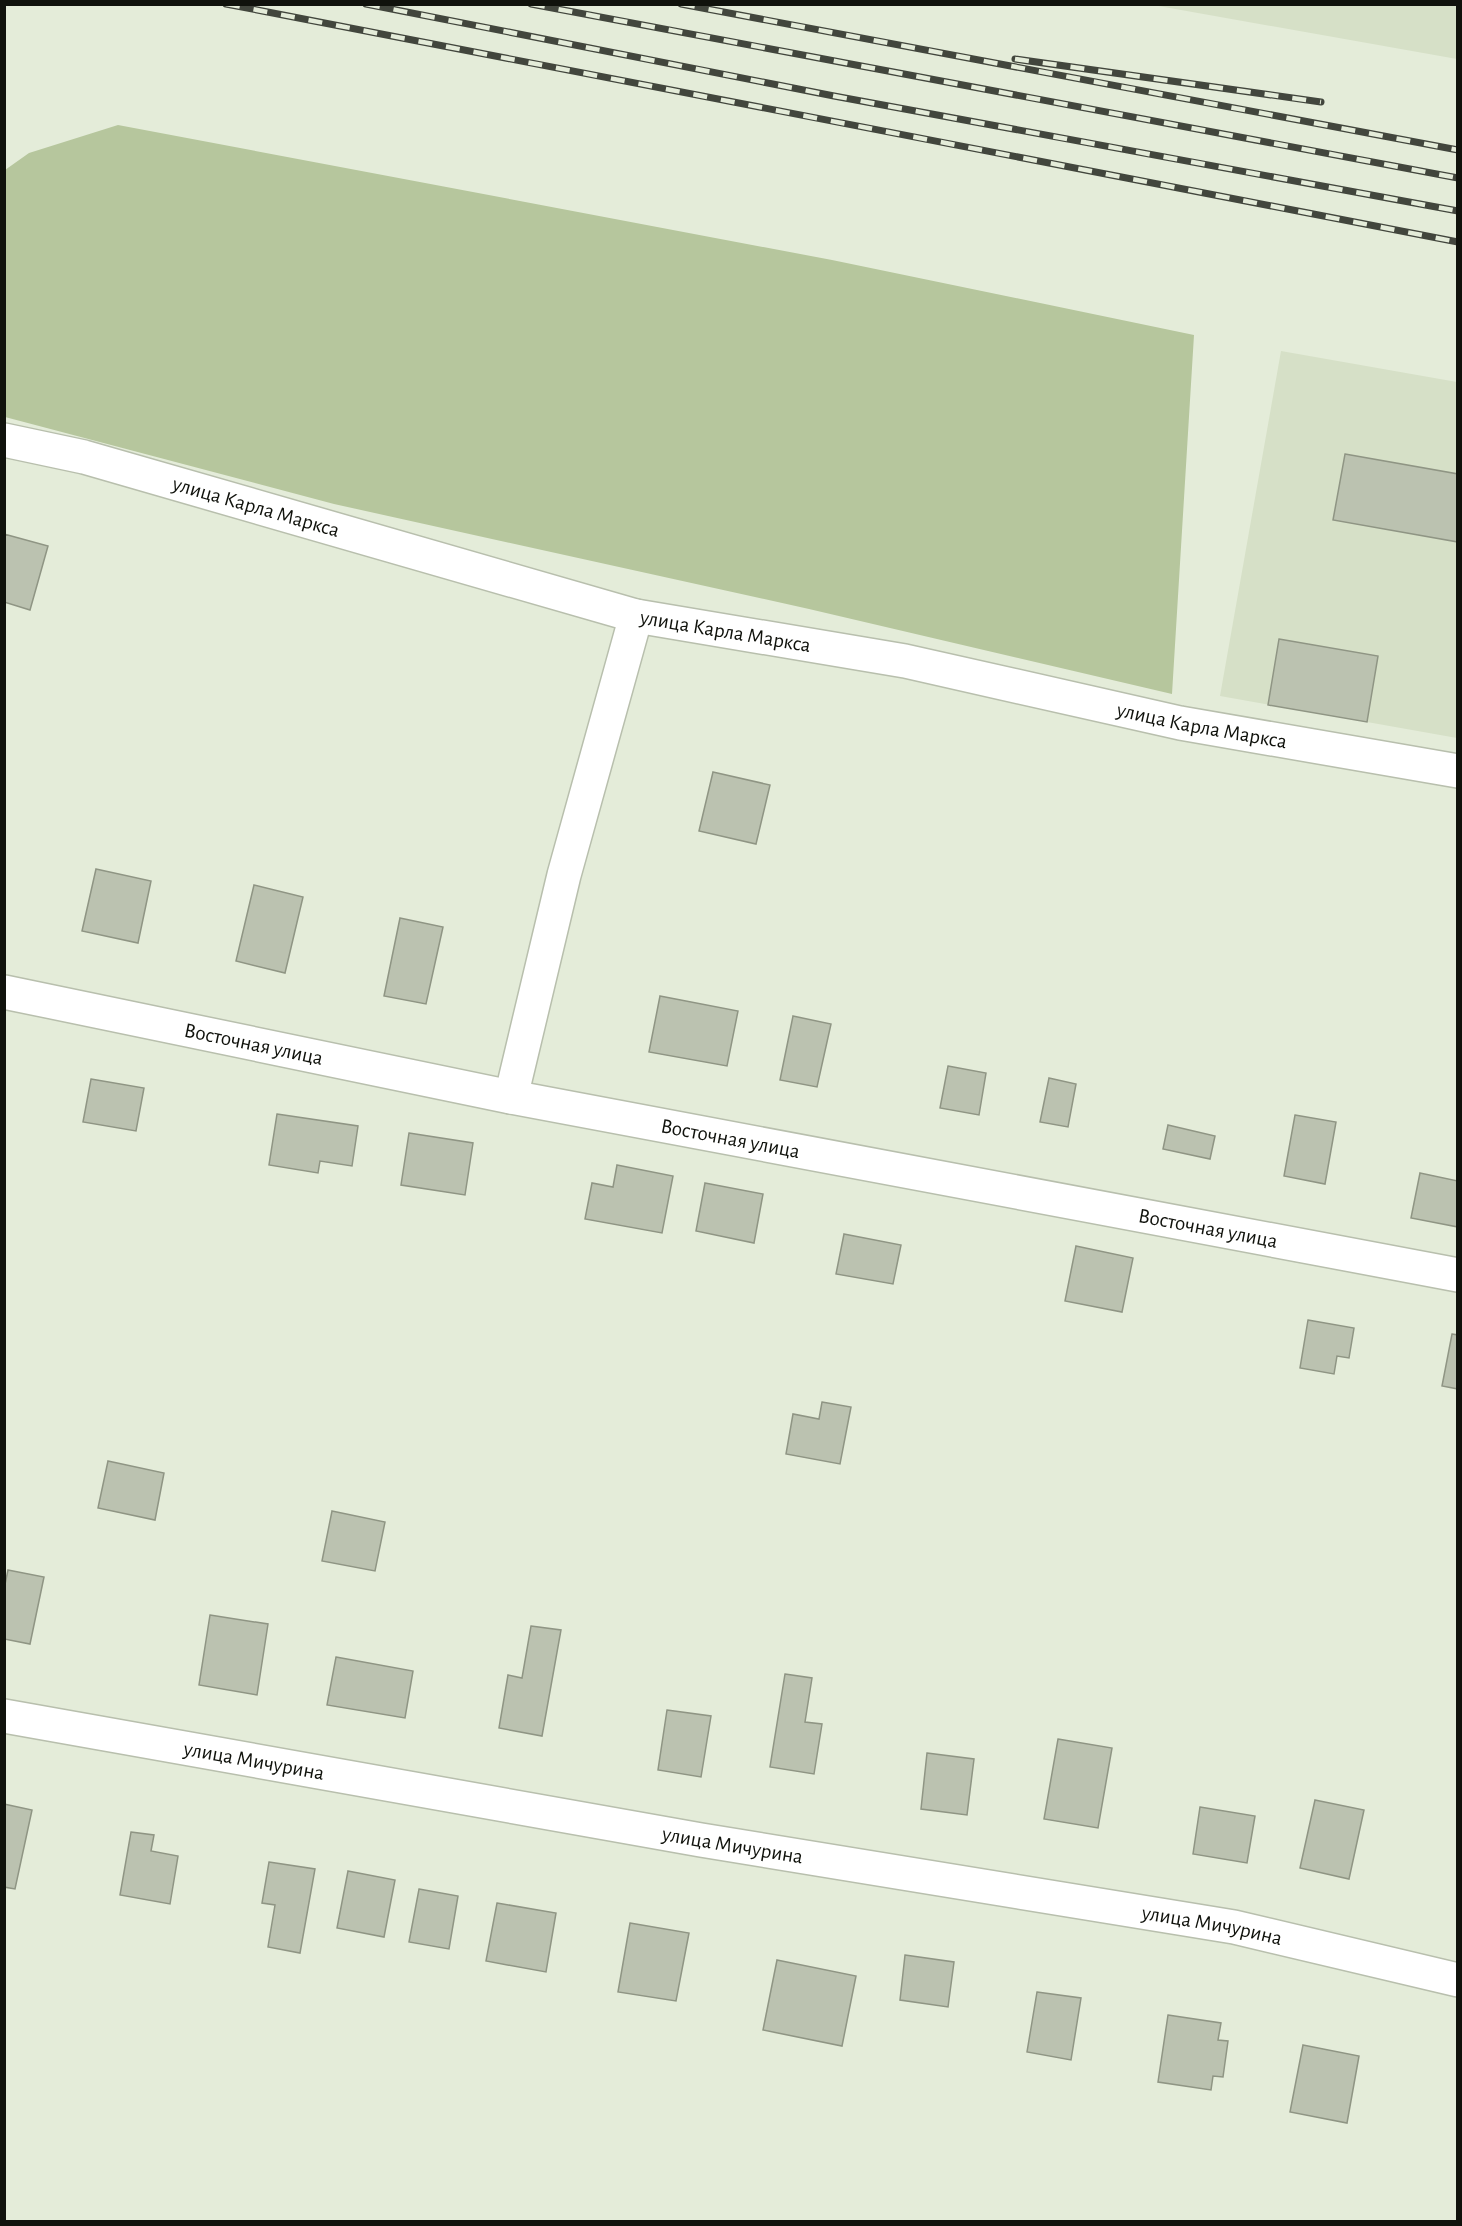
<svg xmlns="http://www.w3.org/2000/svg" width="1462" height="2226" font-family="'Alegreya Sans',sans-serif">
<style>
.built{fill:#d6e0c7}
.green{fill:#b6c69d}
.building{fill:#bbc2b0;stroke:#8f9584;stroke-width:1.5}
.lines{fill:none;stroke-linecap:round;stroke-linejoin:round}
.minor-casing{stroke:#b8bfad;stroke-width:36}
.minor{stroke:#fff;stroke-width:33}
.rail-casing{stroke:#42463d;stroke-width:7}
.rail{stroke:#e4ecd9;stroke-width:4.5;stroke-dasharray:14;stroke-linecap:butt}
.labels{text-anchor:middle;stroke-width:4.5;stroke-linejoin:round;paint-order:stroke}
.street-label{font-size:21px;fill:#10120c;stroke:#e4ecd9}
</style>
<rect width="100%" height="100%" fill="#e4ecd9"/>
<path class="built" d="M 1153,5 L 1457,5 L 1457,59 Z
M 1281,351 L 1457,382 L 1457,738 L 1220,696 Z"/>
<path class="green" d="M 118,125 L 832,260 L 1194,335 L 1172,694 L 809,609 L 334,504 L 5,417 L 5,170 L 29,153 Z"/>
<path class="building" d="M 1345,454 L 1458,474 L 1458,542 L 1333,520 Z
M 4,534 L 48,546 L 30,610 L 4,602 Z
M 1279,639 L 1378,656 L 1367,722 L 1268,705 Z
M 713,772 L 770,785 L 756,844 L 699,831 Z
M 96,869 L 151,881 L 138,943 L 82,931 Z
M 254,885 L 303,897 L 285,973 L 236,961 Z
M 400,918 L 443,927 L 426,1004 L 384,996 Z
M 660,996 L 738,1011 L 727,1066 L 649,1052 Z
M 793,1016 L 831,1024 L 817,1087 L 780,1080 Z
M 948,1066 L 986,1073 L 979,1115 L 940,1108 Z
M 1049,1078 L 1076,1084 L 1068,1127 L 1040,1122 Z
M 91,1079 L 144,1088 L 136,1131 L 83,1122 Z
M 277,1114 L 358,1126 L 352,1166 L 320,1161 L 318,1173 L 269,1165 Z
M 1295,1115 L 1336,1122 L 1325,1184 L 1284,1176 Z
M 1168,1125 L 1215,1136 L 1210,1159 L 1163,1149 Z
M 409,1133 L 473,1143 L 465,1195 L 401,1185 Z
M 617,1165 L 673,1176 L 662,1233 L 585,1219 L 592,1183 L 613,1187 Z
M 1420,1173 L 1458,1181 L 1458,1227 L 1411,1218 Z
M 705,1183 L 763,1194 L 754,1243 L 696,1231 Z
M 844,1234 L 901,1245 L 893,1284 L 836,1274 Z
M 1076,1246 L 1133,1258 L 1122,1312 L 1065,1301 Z
M 1308,1320 L 1354,1328 L 1349,1358 L 1337,1356 L 1334,1374 L 1300,1368 Z
M 1452,1334 L 1458,1335 L 1458,1389 L 1442,1386 Z
M 822,1402 L 851,1407 L 840,1464 L 786,1454 L 793,1414 L 819,1419 Z
M 108,1461 L 164,1473 L 155,1520 L 98,1508 Z
M 332,1511 L 385,1522 L 375,1571 L 322,1561 Z
M 8,1570 L 44,1577 L 30,1644 L 4,1639 L 4,1589 Z
M 210,1615 L 268,1624 L 257,1695 L 199,1685 Z
M 531,1626 L 561,1630 L 542,1736 L 499,1728 L 508,1675 L 522,1678 Z
M 336,1657 L 413,1671 L 405,1718 L 327,1705 Z
M 785,1674 L 812,1678 L 805,1722 L 822,1724 L 814,1774 L 770,1767 Z
M 667,1710 L 711,1716 L 701,1777 L 658,1770 Z
M 1058,1739 L 1112,1748 L 1098,1828 L 1044,1819 Z
M 927,1753 L 974,1759 L 967,1815 L 921,1809 Z
M 1315,1800 L 1364,1810 L 1349,1879 L 1300,1868 Z
M 4,1804 L 32,1810 L 15,1889 L 4,1887 Z
M 1200,1807 L 1255,1816 L 1247,1863 L 1193,1854 Z
M 131,1832 L 154,1835 L 151,1851 L 178,1856 L 170,1904 L 120,1895 Z
M 269,1862 L 315,1869 L 300,1953 L 268,1947 L 275,1905 L 262,1903 Z
M 348,1871 L 395,1880 L 384,1937 L 337,1928 Z
M 419,1889 L 458,1896 L 449,1949 L 409,1942 Z
M 497,1903 L 556,1913 L 546,1972 L 486,1961 Z
M 630,1923 L 689,1933 L 676,2001 L 618,1992 Z
M 905,1955 L 954,1962 L 948,2007 L 900,2000 Z
M 777,1960 L 856,1976 L 842,2046 L 763,2030 Z
M 1037,1992 L 1081,1998 L 1071,2060 L 1027,2052 Z
M 1168,2015 L 1221,2023 L 1218,2040 L 1228,2041 L 1223,2077 L 1213,2076 L 1211,2090 L 1158,2082 Z
M 1303,2045 L 1359,2056 L 1347,2123 L 1290,2112 Z"/>
<g class="lines">
<g class="minor-casing">
<g id="minor">
<path id="s1" d="M 4,440 L 84,457 L 636,616 L 905,661 L 1180,723 L 1458,771"/>
<path id="s2" d="M 4,992 L 511,1097 L 1458,1275"/>
<path d="M 511,1097 L 564,875 L 636,616"/>
<path id="s3" d="M 4,1716 L 701,1840 L 1234,1927 L 1458,1980"/>
</g>
</g>
<use href="#minor" class="minor"/>
<g class="rail-casing">
<path id="rail" d="M 226,4 L 1458,242
M 366,4 L 834,96 L 1458,211
M 531,4 L 1458,178
M 681,4 L 1458,150
M 1015,59 L 1321,102"/>
</g>
<use href="#rail" class="rail"/>
</g>
<g class="labels">
<g class="street-label">
<text dy="7" stroke="none"><textPath href="#s1" startOffset="261">улица Карла Маркса</textPath></text>
<text dy="7" stroke="none"><textPath href="#s1" startOffset="747">улица Карла Маркса</textPath></text>
<text dy="7" stroke="none"><textPath href="#s1" startOffset="1233">улица Карла Маркса</textPath></text>
<text dy="7" stroke="none"><textPath href="#s2" startOffset="255">Восточная улица</textPath></text>
<text dy="7" stroke="none"><textPath href="#s2" startOffset="741">Восточная улица</textPath></text>
<text dy="7" stroke="none"><textPath href="#s2" startOffset="1227">Восточная улица</textPath></text>
<text dy="7" stroke="none"><textPath href="#s3" startOffset="254">улица Мичурина</textPath></text>
<text dy="7" stroke="none"><textPath href="#s3" startOffset="740">улица Мичурина</textPath></text>
<text dy="7" stroke="none"><textPath href="#s3" startOffset="1226">улица Мичурина</textPath></text>
</g>
</g>
<rect width="1462" height="2226" fill="none" stroke="#10120c" stroke-width="12"/>
</svg>
